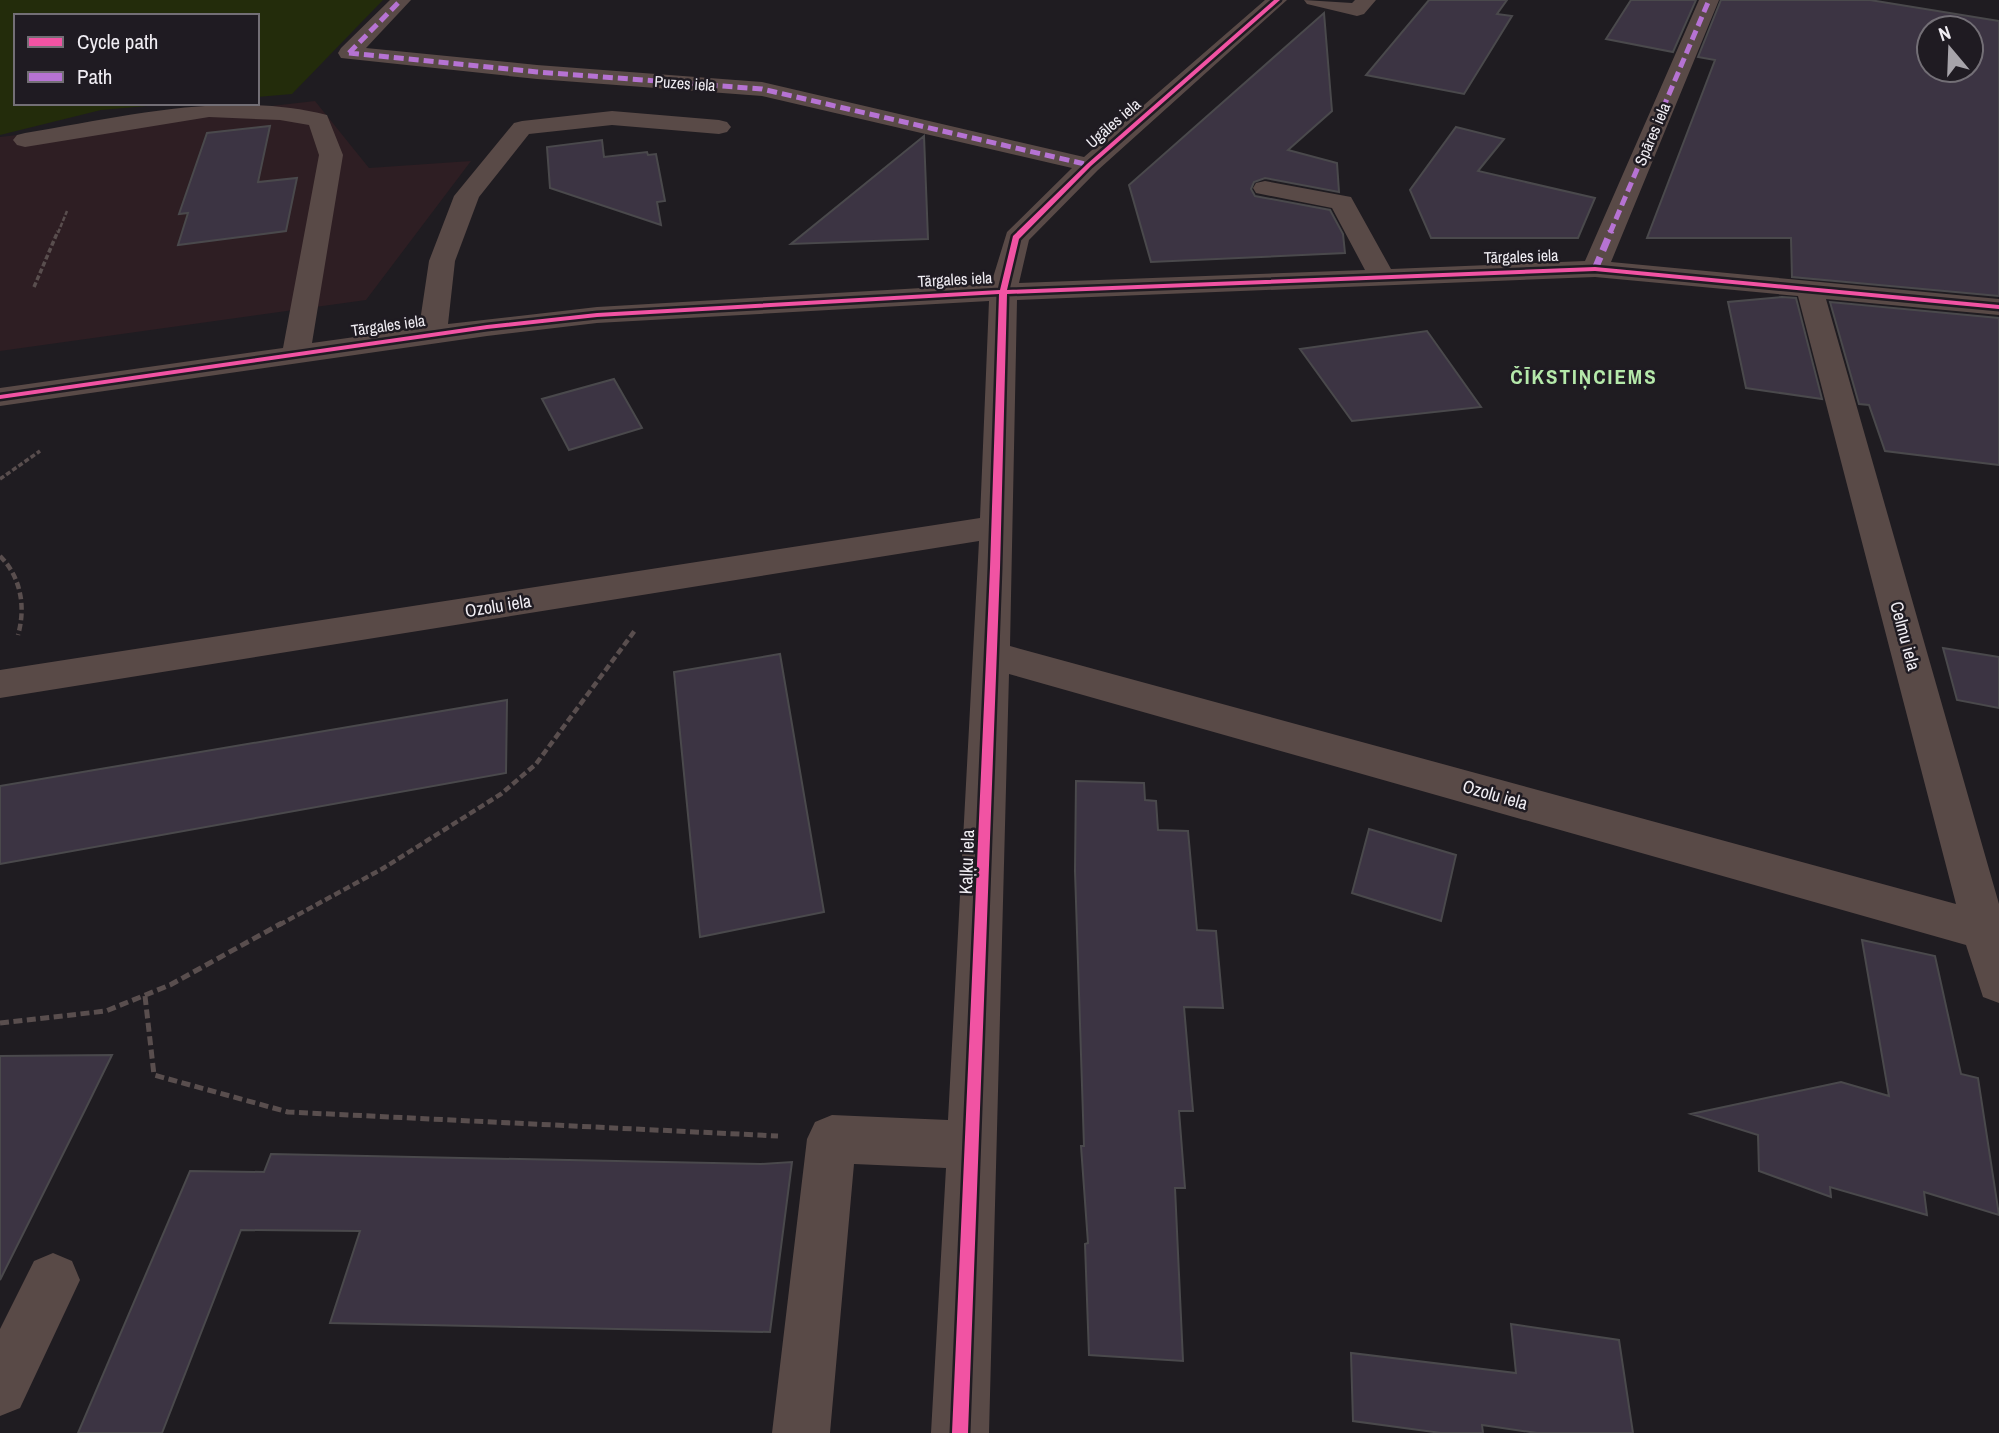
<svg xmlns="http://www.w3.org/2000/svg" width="1999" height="1433" font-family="'Archivo Narrow',sans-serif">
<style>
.education{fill:#2e1e23}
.green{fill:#232c0b}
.building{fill:#3c3443;stroke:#4a494c;stroke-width:2;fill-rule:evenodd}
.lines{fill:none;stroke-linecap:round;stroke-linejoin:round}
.path-far3{stroke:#594e4e;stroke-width:2.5;stroke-dasharray:4.5 2;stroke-linecap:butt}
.path-far2{stroke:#594e4e;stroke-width:3.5;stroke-dasharray:5 2.5;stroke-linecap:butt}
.path-far1{stroke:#594e4e;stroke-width:4.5;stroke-dasharray:7 3.5;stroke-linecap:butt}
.path{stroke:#594e4e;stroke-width:5;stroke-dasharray:9 4.5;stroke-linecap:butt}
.minor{fill:#594a47;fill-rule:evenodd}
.quiet-far1{stroke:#b673d3;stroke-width:5;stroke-dasharray:10 5;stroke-linecap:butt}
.quiet{stroke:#b673d3;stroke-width:7;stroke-dasharray:13 7;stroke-linecap:butt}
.cycleway-casing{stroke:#1f1b22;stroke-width:5}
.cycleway{fill:#f153a3;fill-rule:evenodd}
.labels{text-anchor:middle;stroke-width:5;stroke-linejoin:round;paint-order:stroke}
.far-street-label{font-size:16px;fill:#f0edf3;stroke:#1f1b22}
.street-label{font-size:18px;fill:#f0edf3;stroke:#1f1b22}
.far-district-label{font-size:21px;font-weight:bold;letter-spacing:2px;fill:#b5e9aa;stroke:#1f1b22}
</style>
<rect width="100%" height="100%" fill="#1f1c21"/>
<path class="education" d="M 315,101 L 369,168 L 471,161 L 366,300 L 0,351 L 0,137 Z"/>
<path class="green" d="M 0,0 L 383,0 L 292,94 L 257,97 L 257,16 L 16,16 L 16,103 L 182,103 L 101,110 L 0,135 Z"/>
<path class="building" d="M 1429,0 L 1507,0 L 1497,14 L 1512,16 L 1464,94 L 1366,75 Z
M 1631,0 L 1696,0 L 1673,52 L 1606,39 Z
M 1721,0 L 1870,0 L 1999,21 L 1999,296 L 1792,277 L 1791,238 L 1647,238 L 1715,60 L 1698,57 ZM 1929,28 L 1971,28 L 1971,70 L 1929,70 Z
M 1324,13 L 1332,111 L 1288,150 L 1337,163 L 1339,192 L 1265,178 L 1254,182 L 1251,189 L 1255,196 L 1330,210 L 1343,234 L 1345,253 L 1151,262 L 1129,185 Z
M 270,126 L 258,182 L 297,178 L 286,231 L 178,245 L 188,213 L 179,214 L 207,133 Z
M 1456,127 L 1504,139 L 1478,171 L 1595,198 L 1578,238 L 1431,238 L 1410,190 Z
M 924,136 L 928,239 L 791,244 Z
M 602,140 L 604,157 L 647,152 L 648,155 L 656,154 L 665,201 L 657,202 L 661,225 L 550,188 L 547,147 Z
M 1782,297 L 1796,298 L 1822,399 L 1746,388 L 1728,302 Z
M 1830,302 L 1999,318 L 1999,465 L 1885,451 L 1869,405 L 1859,404 Z
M 1427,331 L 1481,407 L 1352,421 L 1300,349 Z
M 614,379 L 642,428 L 569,450 L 542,399 Z
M 1943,648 L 1999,657 L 1999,708 L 1957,700 Z
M 780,654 L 824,912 L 700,937 L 674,672 Z
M 507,700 L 506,773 L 0,864 L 0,786 Z
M 1076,781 L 1144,783 L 1145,800 L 1156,801 L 1158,830 L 1188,831 L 1197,930 L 1216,931 L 1223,1008 L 1184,1007 L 1193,1111 L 1179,1111 L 1185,1188 L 1175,1188 L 1183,1361 L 1089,1355 L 1085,1244 L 1088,1243 L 1081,1146 L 1084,1146 L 1075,871 Z
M 1369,829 L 1456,855 L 1441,921 L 1352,893 Z
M 1862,940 L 1935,956 L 1961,1074 L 1978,1078 L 1999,1215 L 1924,1192 L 1927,1215 L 1830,1187 L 1831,1197 L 1759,1171 L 1758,1135 L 1691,1114 L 1841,1082 L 1889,1096 Z
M 112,1055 L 85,1110 L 0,1280 L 0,1056 Z
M 271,1154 L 761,1164 L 792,1162 L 770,1332 L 330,1323 L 360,1231 L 241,1230 L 162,1433 L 78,1433 L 190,1171 L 264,1172 Z
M 1511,1324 L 1619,1340 L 1633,1433 L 1537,1433 L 1482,1425 L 1483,1433 L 1441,1433 L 1353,1421 L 1351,1353 L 1516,1373 Z"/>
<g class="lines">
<path class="path-far3" d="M 58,233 L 67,211"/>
<path class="path-far2" d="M 34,287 L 58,231
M 0,479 L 40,451"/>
<path class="path-far1" d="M 0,556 C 21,577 26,607 18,635
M 279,925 L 382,869 L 501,794 L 536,764 L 636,629"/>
<path class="path" d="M 145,996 L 154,1075 L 288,1112 L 778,1136
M 0,1023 L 106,1011 L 170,985 L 282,923"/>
<path class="minor" d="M 390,0 L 411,0 L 366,48 L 537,65 L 762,82 L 1084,157 L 1265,0 L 1287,0 L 1098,170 L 1029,240 L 1019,283 L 1365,270 L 1332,208 L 1256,193 L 1253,188 L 1256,183 L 1265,181 L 1351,197 L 1391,269 L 1585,261 L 1699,0 L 1719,0 L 1611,262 L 1999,299 L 1999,315 L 1826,299 L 1999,904 L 1999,1003 L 1983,997 L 1966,945 L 1009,674 L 989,1433 L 931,1433 L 946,1168 L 854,1164 L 830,1433 L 772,1433 L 807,1139 L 815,1122 L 832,1115 L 948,1120 L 979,541 L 0,698 L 0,670 L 980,518 L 989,301 L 597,323 L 487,336 L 0,406 L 0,388 L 283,348 L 319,155 L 309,125 L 280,120 L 209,117 L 25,147 L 17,145 L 13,140 L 17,135 L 25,133 C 125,117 226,90 327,115 L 343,155 L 312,343 L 419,328 L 429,261 L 454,196 L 514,123 L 522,121 L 612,111 L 719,120 L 727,122 L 731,127 L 727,132 L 719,134 L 612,125 L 529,134 L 479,197 L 455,261 L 448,324 L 597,307 L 991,284 L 1007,232 L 1072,168 L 762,96 L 537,79 L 341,58 L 338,53 L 341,48 ZM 1595,277 L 1798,296 L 1956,904 L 1010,646 L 1017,300 Z
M 1304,0 L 1352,3 L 1355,0 L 1376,0 L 1364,14 L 1357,16 L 1307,4 Z
M 53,1253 L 72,1261 L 80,1280 L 20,1408 L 0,1416 L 0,1329 L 34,1261 Z"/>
<path class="quiet-far1" d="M 349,53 L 537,72 L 762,89 L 1089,165
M 349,53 L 401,0
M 1610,233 L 1709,0"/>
<path class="quiet" d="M 1595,269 L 1611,231"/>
<g class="cycleway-casing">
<path id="cycleway" d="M 1274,0 L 1280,0 L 1091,166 L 1019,239 L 1007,290 L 1595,267 L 1999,305 L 1999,309 L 1595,271 L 1007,294 L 1000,568 L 968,1433 L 952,1433 L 990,568 L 999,294 L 597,317 L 487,329 L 0,399 L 0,395 L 487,325 L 597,313 L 1000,290 L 1013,236 L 1087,164 Z"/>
</g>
<use href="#cycleway" class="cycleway"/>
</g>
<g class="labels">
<g class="far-street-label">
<text transform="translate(685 83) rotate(4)" y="6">Puzes iela</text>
<text transform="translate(1113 123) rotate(-41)" y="6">Ugāles iela</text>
<text transform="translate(1652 134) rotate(-67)" y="6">Spāres iela</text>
<text transform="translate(1521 256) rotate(-2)" y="6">Tārgales iela</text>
<text transform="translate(955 279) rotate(-3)" y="6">Tārgales iela</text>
<text transform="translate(388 325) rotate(-8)" y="6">Tārgales iela</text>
</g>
<g class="street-label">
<text transform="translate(498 606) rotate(-9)" y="6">Ozolu iela</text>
<text transform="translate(1905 636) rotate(75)" y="6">Celmu iela</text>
<text transform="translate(1495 795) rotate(16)" y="6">Ozolu iela</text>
<text transform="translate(967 862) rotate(-88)" y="6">Kaļķu iela</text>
</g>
<g class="far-district-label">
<text x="1584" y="384">ČĪKSTIŅCIEMS</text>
</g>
</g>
<rect x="14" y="14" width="245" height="91" fill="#1f1b22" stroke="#736f76" stroke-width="2"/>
<rect x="28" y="37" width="35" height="10" fill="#f153a3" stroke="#736f76" stroke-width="2"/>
<text x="77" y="49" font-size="21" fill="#f0edf3">Cycle path</text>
<rect x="28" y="72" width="35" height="10" fill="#b673d3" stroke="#736f76" stroke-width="2"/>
<text x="77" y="84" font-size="21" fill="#f0edf3">Path</text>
<g transform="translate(1950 49) rotate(341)"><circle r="33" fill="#1f1b22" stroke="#736f76" stroke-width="2"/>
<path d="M0-5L12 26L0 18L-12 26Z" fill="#a7a4aa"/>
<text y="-10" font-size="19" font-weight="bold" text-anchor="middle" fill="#f0edf3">N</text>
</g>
</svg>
